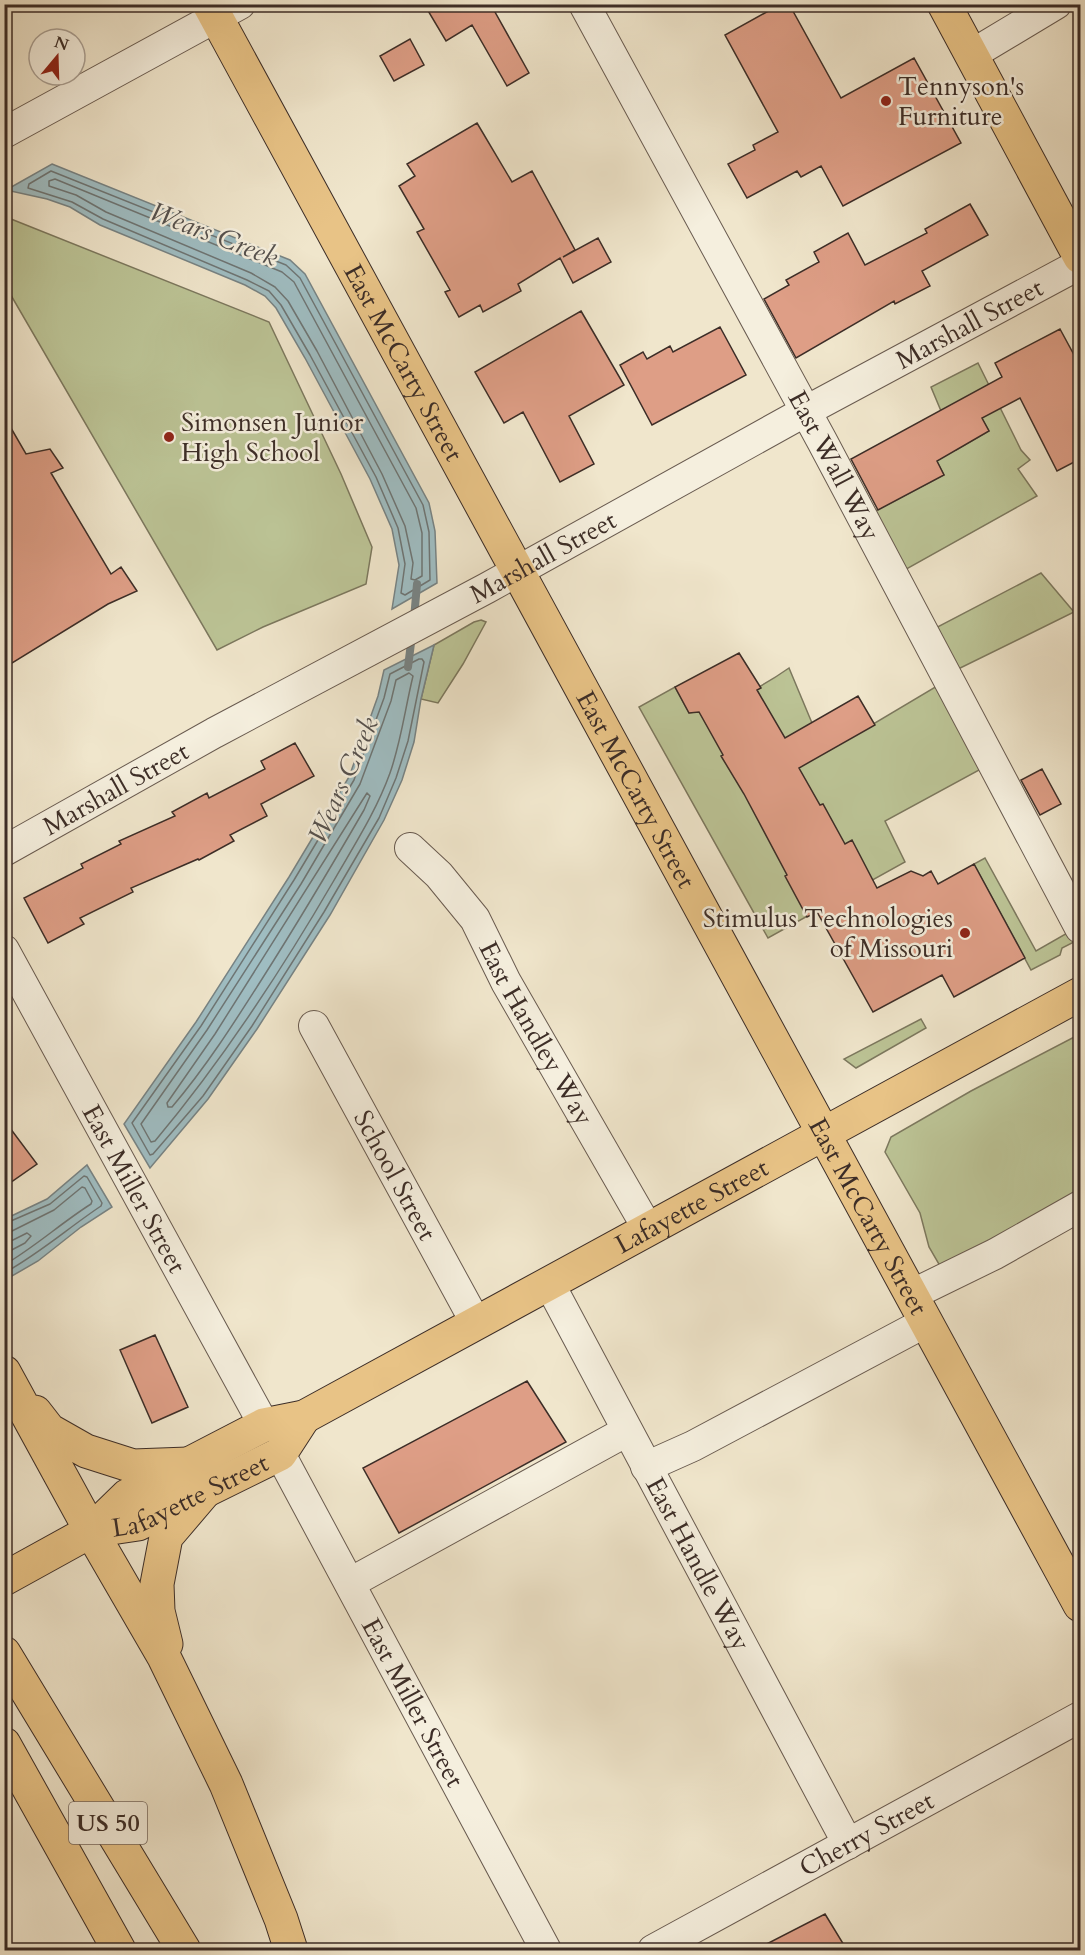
<svg xmlns="http://www.w3.org/2000/svg" width="1085" height="1955" font-family="Cardo,serif">
<style>
.green{fill:#bcc496;stroke:#7c785e;stroke-width:1.5}
.water{fill:#9fbdc2;stroke:#778384;stroke-width:1.5}
.lines{fill:none;stroke-linecap:round;stroke-linejoin:round}
.shore{stroke:#6e7574;stroke-width:1.5}
.stream{stroke:#778384;stroke-width:8}
.building{fill:#de9e86;stroke:#3c2d27;stroke-width:1.5}
.minor-casing{stroke:#695b50;stroke-width:32}
.major-casing{stroke:#3c2d27;stroke-width:35}
.highway-casing{stroke:#3c2d27;stroke-width:35}
.minor{stroke:#f5efde;stroke-width:30}
.major{stroke:#e8c386;stroke-width:33}
.highway{stroke:#e8c386;stroke-width:33}
.poi-dot{fill:#8f2418;stroke:#f5efde;stroke-width:2}
.labels{text-anchor:middle;stroke-width:5;stroke-linejoin:round;paint-order:stroke}
.shield{fill:#f5efde;stroke:#74675e;stroke-width:1.5}
.shield-label{font-size:24px;font-weight:bold;fill:#3c2d27}
.poi-label{font-size:26px;fill:#3c2d27;stroke:#f5efde;text-anchor:start}
.street-label{font-size:26px;fill:#3c2d27;stroke:#f5efde}
.water-label{font-size:27px;font-style:italic;fill:#55514e;stroke:#f5efde}
</style>
<rect width="100%" height="100%" fill="#f0e6cc"/>
<filter id="stains"><feTurbulence type="fractalNoise" baseFrequency=".00333" numOctaves="4"/><feColorMatrix values="0 0 0 0 .2 0 0 0 0 .09 0 0 0 0 .02 0 0 0 .5 -.17"/></filter>
<radialGradient id="worn" r=".72"><stop offset=".6" stop-color="#630" stop-opacity="0"/><stop offset="1" stop-color="#630" stop-opacity=".3"/></radialGradient>
<path class="green" d="M 6,217 L 269,322 L 341,474 L 372,547 L 366,584 L 263,627 L 217,650 L 5,285 L 4,219 Z
M 978,363 L 1021,450 L 1030,460 L 1018,469 L 1037,496 L 894,576 L 875,511 L 944,475 L 917,424 L 956,450 L 989,431 L 969,396 L 941,411 L 931,387 Z
M 1041,573 L 1074,612 L 946,675 L 924,634 Z
M 481,620 L 486,622 L 463,664 L 438,703 L 421,699 L 434,645 L 474,622 Z
M 789,668 L 812,723 L 828,751 L 937,686 L 981,769 L 885,821 L 905,862 L 768,938 L 639,707 L 675,687 L 689,713 C 725,707 759,689 789,668 Z
M 985,858 L 1036,951 L 1069,932 L 1074,942 L 1062,948 L 1060,955 L 1031,970 L 974,864 Z
M 921,1019 L 926,1028 L 856,1068 L 844,1059 Z
M 1080,1034 L 1080,1218 L 947,1278 L 929,1247 L 920,1213 L 885,1152 L 891,1137 L 971,1091 Z"/>
<path class="water" d="M 52,164 L 290,260 L 305,274 L 429,503 L 435,531 L 437,583 L 392,609 L 399,565 L 392,529 L 370,479 L 305,358 L 276,308 L 265,296 L 245,285 L 100,225 L 70,207 L 47,199 L 6,190 Z
M 434,645 L 421,699 L 414,742 L 402,780 L 384,820 L 330,915 L 257,1029 L 208,1099 L 150,1168 L 124,1124 L 196,1022 L 289,877 L 349,777 L 378,696 L 384,670 Z
M 87,1165 L 112,1207 L 81,1227 L 38,1261 L 5,1280 L 5,1219 L 47,1199 Z"/>
<g class="lines">
<path class="shore" d="M 51,171 L 286,265 L 300,278 L 423,505 L 429,532 L 430,580 L 405,595 L 401,593 L 405,564 L 398,528 L 376,477 L 310,355 L 281,305 L 269,291 L 247,280 L 103,219 L 72,202 L 28,188 L 29,184 Z
M 55,179 L 282,272 L 294,282 L 416,508 L 422,533 L 422,576 L 415,580 L 411,579 L 413,563 L 405,526 L 382,474 L 317,351 L 288,301 L 275,287 L 251,273 L 106,212 L 76,195 L 49,186 L 49,181 Z
M 419,659 L 422,659 L 424,662 L 408,741 L 396,778 L 379,818 L 324,912 L 252,1026 L 203,1096 L 153,1154 L 150,1155 L 132,1123 L 201,1026 L 294,880 L 354,780 L 384,698 L 390,674 Z
M 409,673 L 413,676 C 405,709 401,742 390,773 C 376,812 353,847 333,882 C 280,973 222,1061 155,1141 L 151,1142 L 141,1124 L 207,1030 L 301,884 L 360,784 L 391,701 L 396,680 Z
M 367,793 L 370,796 L 364,810 C 331,867 297,924 262,979 C 234,1023 206,1067 172,1107 L 168,1107 L 167,1103 L 215,1034 Z
M 4,1224 L 50,1204 L 84,1176 L 87,1177 L 102,1203 L 101,1206 C 68,1228 39,1254 4,1273
M 4,1232 L 12,1231 L 54,1210 L 82,1187 L 85,1188 L 92,1201 L 91,1204 C 61,1223 35,1247 4,1265
M 4,1241 L 13,1240 L 27,1233 L 31,1236 L 25,1243 L 4,1254"/>
<path class="stream" d="M 414,619 L 417,584
M 408,667 L 412,635"/>
</g>
<path class="building" d="M 424,4 L 508,4 L 495,12 L 529,73 L 507,86 L 472,25 L 446,41 Z
M 781,4 L 789,4 L 841,98 L 914,58 L 961,143 L 843,206 L 821,166 L 801,177 L 797,171 L 747,198 L 728,164 L 755,150 L 753,145 L 778,132 L 725,35 Z
M 410,39 L 424,65 L 394,81 L 380,56 Z
M 477,123 L 512,182 L 532,171 L 575,250 L 563,257 L 598,238 L 611,262 L 573,283 L 560,258 L 518,284 L 521,291 L 483,312 L 480,305 L 459,317 L 445,292 L 450,290 L 417,232 L 424,229 L 399,186 L 415,176 L 407,164 Z
M 970,204 L 988,235 L 922,271 L 930,286 L 895,304 L 894,301 L 796,358 L 764,299 L 789,285 L 786,280 L 819,262 L 814,252 L 848,233 L 865,265 L 927,233 L 925,229 Z
M 581,311 L 624,385 L 569,416 L 594,464 L 560,482 L 523,412 L 504,423 L 475,372 Z
M 720,327 L 746,375 L 652,425 L 620,365 L 643,352 L 647,359 L 670,346 L 673,352 Z
M 1060,329 L 1080,366 L 1080,459 L 1057,471 L 1020,398 L 982,418 L 989,431 L 937,461 L 944,475 L 878,510 L 851,459 L 1002,377 L 995,363 Z
M 4,416 L 26,454 L 50,449 L 63,468 L 51,473 L 111,574 L 121,567 L 137,591 L 108,604 L 4,668 Z
M 739,653 L 761,688 L 757,690 L 785,738 L 858,696 L 875,725 L 799,768 L 820,805 L 823,804 L 845,844 L 852,840 L 877,888 L 911,871 L 923,876 L 931,871 L 938,884 L 974,864 L 1025,958 L 954,997 L 942,975 L 873,1012 L 817,912 L 807,917 L 785,876 L 787,875 L 744,794 L 721,756 L 723,755 L 699,712 L 689,713 L 675,687 Z
M 295,743 L 314,776 L 261,804 L 267,816 L 230,835 L 234,841 L 199,860 L 198,859 L 131,888 L 133,892 L 80,918 L 84,924 L 48,943 L 24,898 L 83,868 L 81,864 L 121,844 L 119,841 L 175,816 L 172,812 L 207,793 L 209,798 L 265,769 L 261,761 Z
M 1042,769 L 1061,804 L 1040,815 L 1021,780 Z
M 4,1120 L 37,1164 L 4,1187 Z
M 155,1335 L 188,1407 L 152,1423 L 120,1350 Z
M 527,1381 L 566,1442 L 399,1533 L 363,1468 Z
M 825,1914 L 847,1950 L 755,1950 Z"/>
<g class="lines">
<g class="minor-casing">
<g id="minor">
<path id="s1" d="M 584,4 L 822,441 L 1080,928"/>
<path d="M 971,55 L 1056,4"/>
<path d="M 4,133 L 240,4"/>
<path id="s2" d="M 410,848 L 439,875 L 475,919 L 506,982 L 648,1229"/>
<path id="s3" d="M 4,851 L 214,733 L 487,588 L 806,411 L 1080,264"/>
<path id="s4" d="M 4,950 L 264,1425"/>
<path id="s5" d="M 314,1026 L 476,1323"/>
<path id="s6" d="M 549,1283 L 848,1844"/>
<path d="M 911,1295 L 995,1254 L 1080,1206"/>
<path id="s7" d="M 280,1454 L 546,1950"/>
<path d="M 646,1467 L 693,1446 L 926,1322"/>
<path d="M 350,1583 L 627,1431"/>
<path id="s8" d="M 653,1950 L 1080,1717"/>
</g>
</g>
<g class="major-casing">
<g id="major">
<path id="s9" d="M 209,4 L 1080,1605"/>
<path d="M 944,4 L 1080,257"/>
<path id="s10" d="M 91,1531 L 138,1524 L 280,1454 L 304,1417"/>
<path id="s11" d="M 4,1579 L 91,1531 L 127,1496 L 264,1425 L 304,1417 L 1080,994"/>
</g>
</g>
<g class="highway-casing">
<path id="highway" d="M 4,1372 L 91,1531 L 164,1657 L 226,1784 L 281,1919 L 291,1950
M 35,1412 L 49,1430 L 86,1451 L 133,1466 L 188,1464
M 166,1644 L 158,1611 L 157,1584 L 166,1537 L 206,1490
M 4,1653 L 184,1950
M 4,1744 L 119,1950"/>
</g>
<use href="#minor" class="minor"/>
<use href="#major" class="major"/>
<use href="#highway" class="highway"/>
</g>
<g class="poi-dot">
<circle cx="886" cy="101" r="6"/>
<circle cx="169" cy="437" r="6"/>
<circle cx="965" cy="933" r="6"/>
</g>
<g class="labels">
<rect class="shield" x="69" y="1802" width="78" height="42" rx="4.5"/>
<g class="shield-label">
<text x="108" y="1831">US 50</text>
</g>
<g class="poi-label">
<text x="898" y="95">Tennyson's<tspan x="898" dy="30">Furniture</tspan></text>
<text x="181" y="431">Simonsen Junior<tspan x="181" dy="30">High School</tspan></text>
<text x="953" y="927" text-anchor="end">Stimulus Technologies<tspan x="953" dy="30">of Missouri</tspan></text>
</g>
<g class="street-label">
<text dy="9" stroke="none"><textPath href="#s3" startOffset="1100">Marshall Street</textPath></text>
<text dy="9" stroke="none"><textPath href="#s9" startOffset="408">East McCarty Street</textPath></text>
<text dy="9" stroke="none"><textPath href="#s1" startOffset="525">East Wall Way</textPath></text>
<text dy="9" stroke="none"><textPath href="#s3" startOffset="614">Marshall Street</textPath></text>
<text dy="9" stroke="none"><textPath href="#s3" startOffset="128">Marshall Street</textPath></text>
<text dy="9" stroke="none"><textPath href="#s9" startOffset="894">East McCarty Street</textPath></text>
<text dy="9" stroke="none"><textPath href="#s2" startOffset="226">East Handley Way</textPath></text>
<text dy="9" stroke="none"><textPath href="#s5" startOffset="170">School Street</textPath></text>
<text dy="9" stroke="none"><textPath href="#s4" startOffset="272">East Miller Street</textPath></text>
<text dy="9" stroke="none"><textPath href="#s11" startOffset="786">Lafayette Street</textPath></text>
<text dy="9" stroke="none"><textPath href="#s9" startOffset="1380">East McCarty Street</textPath></text>
<text dy="9" stroke="none"><textPath href="#s10" startOffset="106">Lafayette Street</textPath></text>
<text dy="9" stroke="none"><textPath href="#s6" startOffset="318">East Handle Way</textPath></text>
<text dy="9" stroke="none"><textPath href="#s7" startOffset="282">East Miller Street</textPath></text>
<text dy="9" stroke="none"><textPath href="#s8" startOffset="243">Cherry Street</textPath></text>
</g>
<g class="water-label">
<text transform="translate(214 234) rotate(21)" y="9">Wears Creek</text>
<text transform="translate(343 780) rotate(-66)" y="9">Wears Creek</text>
</g>
</g>
<rect width="1085" height="1955" fill="none" stroke="#f0e6cc" stroke-width="24"/>
<rect x="6" y="6" width="1073" height="1943" fill="none" stroke="#3c2d27" stroke-width="3"/>
<rect x="12" y="12" width="1061" height="1931" fill="none" stroke="#3c2d27" stroke-width="1.5"/>
<g transform="translate(57 57) rotate(19)"><circle r="28" fill="#f5efde" stroke="#aba195" stroke-width="1.5"/>
<path d="M0-4.5L10 22L0 15L-10 22Z" fill="#8f2418"/>
<text y="-9" font-size="16" font-weight="bold" text-anchor="middle" fill="#3c2d27">N</text>
</g>
<rect width="100%" height="100%" filter="url(#stains)"/>
<rect width="100%" height="100%" fill="url(#worn)"/>
</svg>
